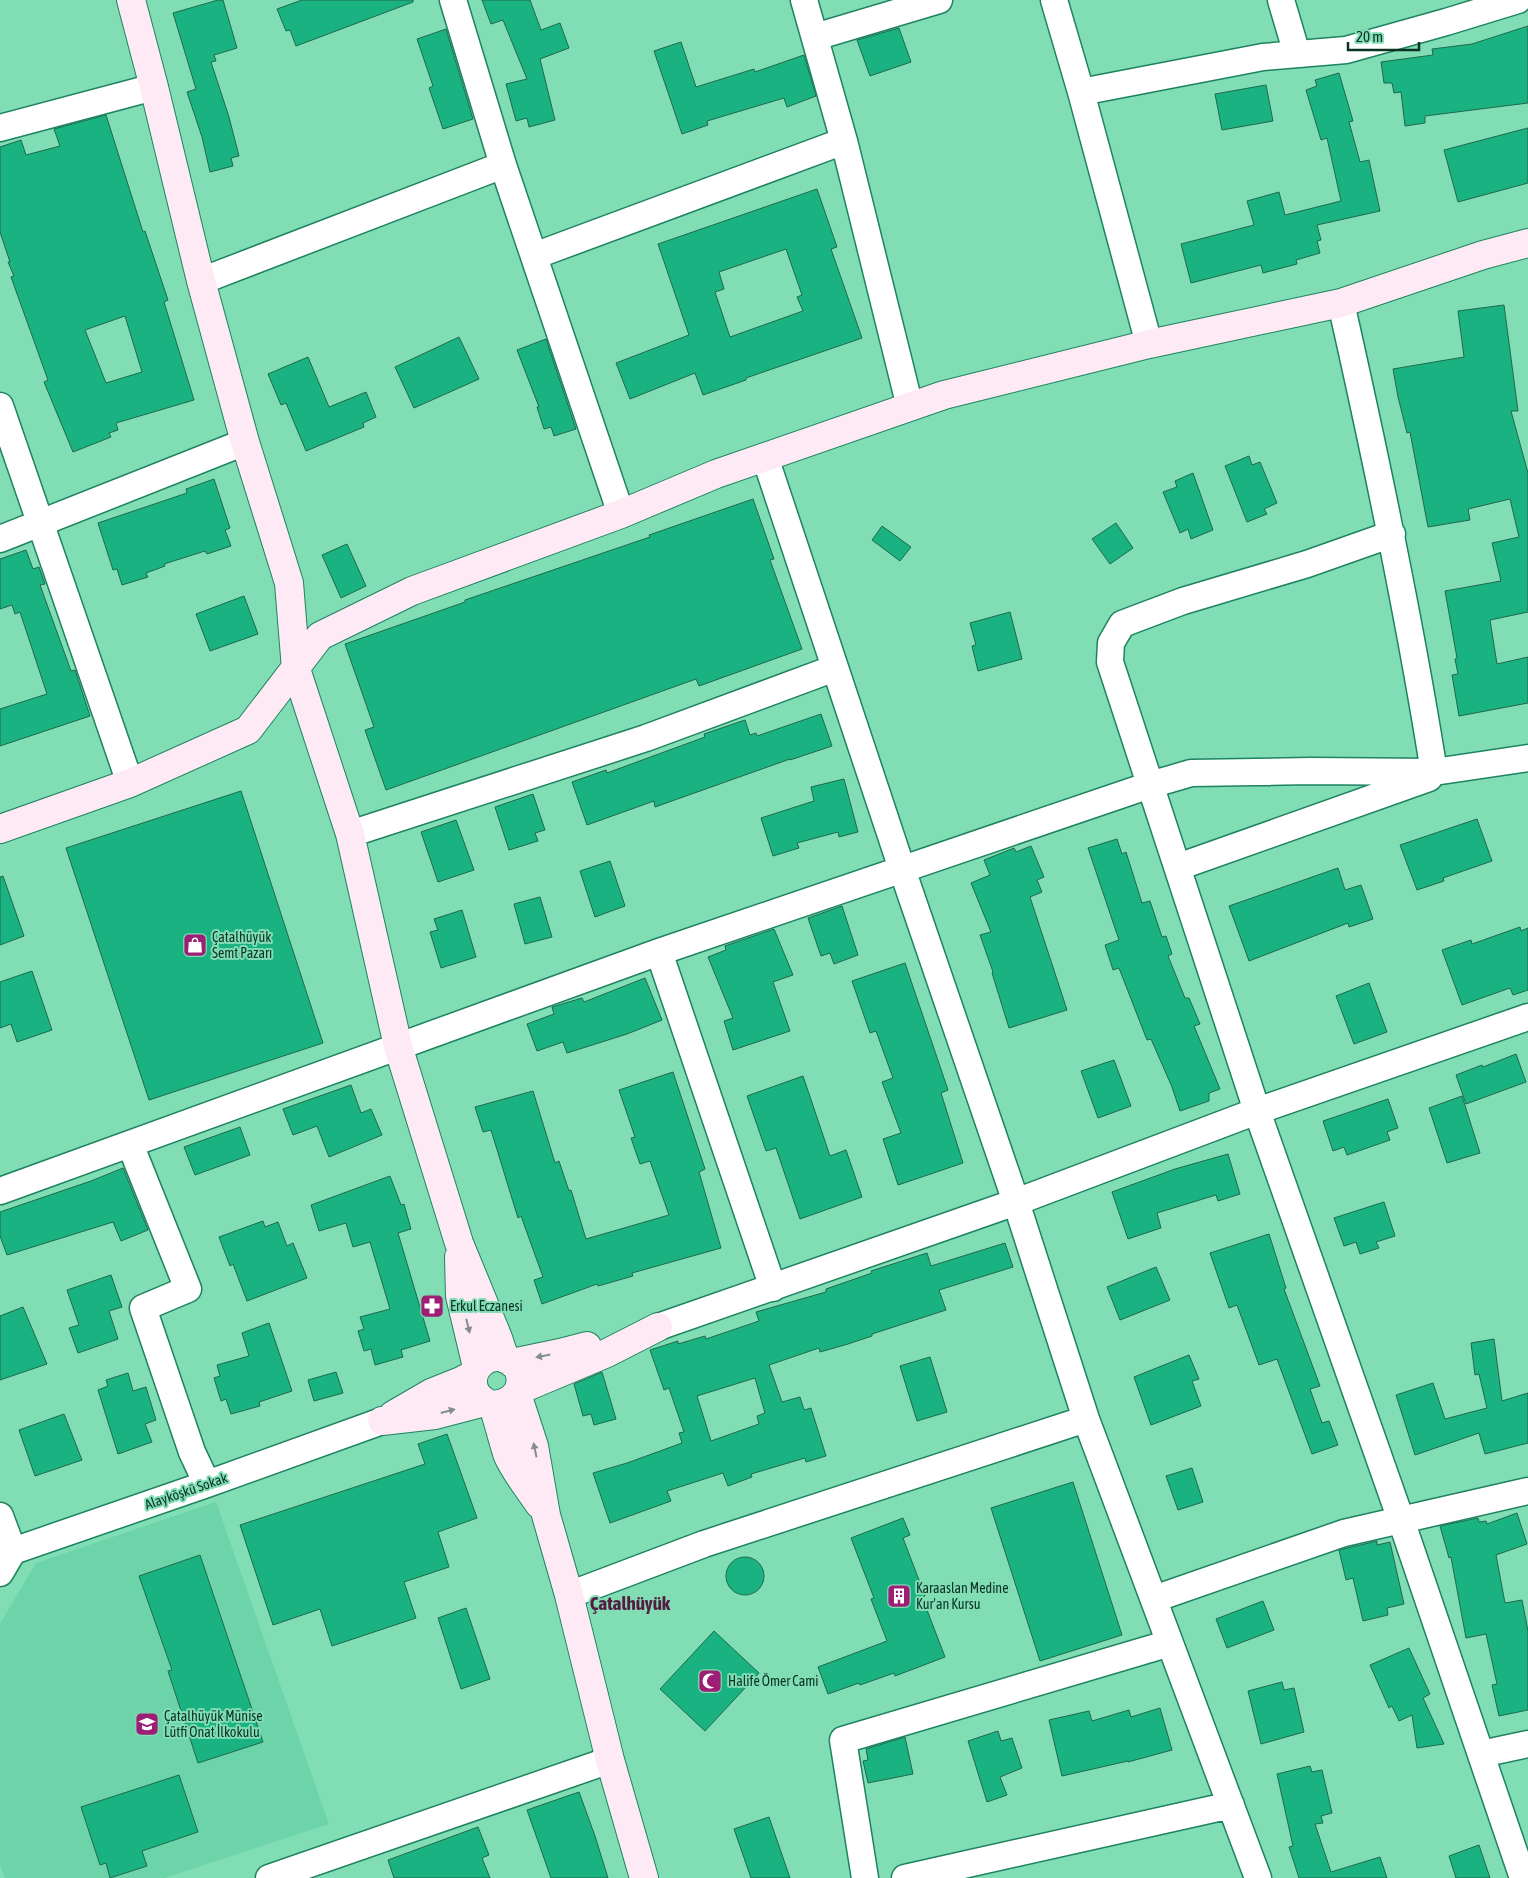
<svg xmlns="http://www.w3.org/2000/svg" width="1528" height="1878" font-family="'Asap Condensed',sans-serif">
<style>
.built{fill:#6cd4a8}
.building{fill:#1ab281;stroke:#20694d;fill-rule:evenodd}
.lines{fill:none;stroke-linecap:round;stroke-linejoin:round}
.street-casing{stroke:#1e8360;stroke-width:29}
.secondary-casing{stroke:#1e8360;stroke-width:30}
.street{stroke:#fff;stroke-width:26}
.secondary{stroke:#feeaf5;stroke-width:28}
.oneway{fill:#848e8c}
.labels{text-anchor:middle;stroke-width:4;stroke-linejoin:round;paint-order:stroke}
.poi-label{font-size:14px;fill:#0b3324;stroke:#80ddb4;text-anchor:start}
.street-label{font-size:14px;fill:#0b3324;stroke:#80ddb4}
.district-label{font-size:19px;font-weight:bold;fill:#561b41;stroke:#80ddb4}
</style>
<rect width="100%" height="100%" fill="#80ddb4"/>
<path class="built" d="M 216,1502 L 329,1824 L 164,1878 L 5,1878 L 0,1865 L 0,1624 L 36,1563 Z"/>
<path class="building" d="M 218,0 L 223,0 L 237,48 L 214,55 L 216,61 L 211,62 L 229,117 L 239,156 L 231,158 L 233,166 L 210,172 L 202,137 L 187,92 L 196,89 L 173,13 Z
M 302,0 L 413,0 L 413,2 L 296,46 L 290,30 L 286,31 L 277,9 Z
M 482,0 L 530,0 L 541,30 L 560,23 L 569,48 L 540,59 L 555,120 L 529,127 L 527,118 L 516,121 L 506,84 L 527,79 L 503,20 L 491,24 Z
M 1528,26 L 1528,103 L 1425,116 L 1425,123 L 1405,126 L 1401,92 L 1394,93 L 1392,83 L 1384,83 L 1381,62 L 1433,55 L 1432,49 L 1472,44 Z
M 899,28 L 911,62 L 870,76 L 857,40 Z
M 446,29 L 473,119 L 443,129 L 429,88 L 433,86 L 417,39 Z
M 681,42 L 696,87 L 754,69 L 755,72 L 804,55 L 816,96 L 787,107 L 784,98 L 707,121 L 708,125 L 682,134 L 654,51 Z
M 1339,73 L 1353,121 L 1349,122 L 1360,162 L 1369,160 L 1380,211 L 1317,225 L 1321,240 L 1317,241 L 1320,253 L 1296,260 L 1297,264 L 1263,273 L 1261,265 L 1191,283 L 1181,244 L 1254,225 L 1247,201 L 1279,192 L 1285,215 L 1341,201 L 1327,138 L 1321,140 L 1306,90 L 1317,86 L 1315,80 Z
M 1266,85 L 1273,121 L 1222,130 L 1215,94 Z
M 106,115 L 143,232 L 145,231 L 168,300 L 164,302 L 194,400 L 116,423 L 118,430 L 109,433 L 111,437 L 73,452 L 44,382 L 48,380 L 11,277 L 14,276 L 8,262 L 10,262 L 0,232 L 0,147 L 21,140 L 26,155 L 60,146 L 54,129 ZM 125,316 L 142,372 L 106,383 L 85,330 Z
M 1528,128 L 1528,183 L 1458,202 L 1444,150 Z
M 817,189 L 837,247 L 831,249 L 862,338 L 746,378 L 746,380 L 703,395 L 695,373 L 630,399 L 616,363 L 689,335 L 658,244 ZM 786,249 L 802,295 L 797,297 L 803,311 L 730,337 L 715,292 L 724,289 L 719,272 Z
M 1504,305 L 1518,411 L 1511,411 L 1528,473 L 1528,612 L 1490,620 L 1497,664 L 1528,657 L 1528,703 L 1459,716 L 1452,675 L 1458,674 L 1455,659 L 1457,658 L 1445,591 L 1501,581 L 1492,543 L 1519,537 L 1510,499 L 1468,509 L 1470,520 L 1428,527 L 1410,432 L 1407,433 L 1398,397 L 1393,369 L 1464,357 L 1458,311 Z
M 459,337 L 479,379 L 414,408 L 395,367 Z
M 546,339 L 576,429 L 554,436 L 551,427 L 544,429 L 537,407 L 539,407 L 517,350 Z
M 308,357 L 329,407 L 366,392 L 376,417 L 363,423 L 364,427 L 306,451 L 286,403 L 281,405 L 268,374 Z
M 1249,456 L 1252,465 L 1260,462 L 1277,503 L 1264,509 L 1267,514 L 1247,522 L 1225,466 Z
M 1193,473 L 1213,530 L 1191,539 L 1188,529 L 1180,533 L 1163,492 L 1177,487 L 1175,481 Z
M 214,479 L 230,528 L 225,530 L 231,546 L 207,554 L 205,551 L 164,564 L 165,566 L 146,573 L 148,577 L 122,585 L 117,569 L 113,570 L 98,523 L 187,493 L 186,489 Z
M 753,499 L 774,559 L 770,560 L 802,649 L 699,686 L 696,679 L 386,790 L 365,730 L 374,727 L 345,644 L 465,602 L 465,600 L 650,537 L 649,535 Z
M 1116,523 L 1133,548 L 1110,564 L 1092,539 Z
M 882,526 L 911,547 L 900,561 L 872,540 Z
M 347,544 L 366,586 L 341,598 L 322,555 Z
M 26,550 L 33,569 L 39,567 L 45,584 L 40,585 L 71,671 L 75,670 L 90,716 L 0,746 L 0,709 L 47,694 L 20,612 L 15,614 L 12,605 L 0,609 L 0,559 Z
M 244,596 L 258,634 L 210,651 L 196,614 Z
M 1010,612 L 1022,659 L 978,671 L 972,646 L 976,645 L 970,623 Z
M 821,714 L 832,746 L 790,760 L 790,759 L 655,807 L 654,801 L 587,825 L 572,782 L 606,770 L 607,773 L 705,737 L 704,734 L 745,720 L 750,735 L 756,733 L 757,736 Z
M 844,779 L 858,832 L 839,837 L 838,832 L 797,843 L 799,848 L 773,856 L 761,818 L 814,801 L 811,787 Z
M 241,791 L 323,1043 L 149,1100 L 66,848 Z
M 533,794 L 545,830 L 535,833 L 538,841 L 509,850 L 495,807 Z
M 1477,819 L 1492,861 L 1443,878 L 1444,881 L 1417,890 L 1400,845 Z
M 456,820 L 474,870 L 438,882 L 421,832 Z
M 1117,839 L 1122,854 L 1126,852 L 1142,903 L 1150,901 L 1162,937 L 1166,936 L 1172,954 L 1168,956 L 1185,998 L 1189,998 L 1200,1024 L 1194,1026 L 1220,1089 L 1209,1093 L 1209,1101 L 1180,1111 L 1172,1087 L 1151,1039 L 1147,1040 L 1119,968 L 1113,970 L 1105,945 L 1119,940 L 1088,848 Z
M 1031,846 L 1044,877 L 1037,880 L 1042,892 L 1030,897 L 1067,1010 L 1009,1028 L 992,973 L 993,972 L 980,935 L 991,932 L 971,883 L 990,875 L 984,860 L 1014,848 L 1016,852 Z
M 610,861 L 625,906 L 595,917 L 580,871 Z
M 1338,868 L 1345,890 L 1361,885 L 1373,919 L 1349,927 L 1348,923 L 1249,961 L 1229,906 Z
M 3,876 L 24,936 L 0,945 L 0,877 Z
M 540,897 L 552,937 L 525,944 L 514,904 Z
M 842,906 L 858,955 L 834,964 L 830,953 L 821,956 L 808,918 Z
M 462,910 L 476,957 L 441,968 L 430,932 L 438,930 L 434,919 Z
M 1520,927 L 1521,931 L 1528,928 L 1528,990 L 1513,995 L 1510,988 L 1462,1005 L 1442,950 L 1471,940 L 1472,944 Z
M 774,929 L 793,975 L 773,982 L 790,1031 L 733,1050 L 724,1021 L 733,1018 L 708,957 L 726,950 L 725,946 Z
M 905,963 L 948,1090 L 941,1093 L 963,1163 L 898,1185 L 883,1139 L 901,1133 L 882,1082 L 893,1078 L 876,1031 L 870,1033 L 852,981 Z
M 32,971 L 52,1030 L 17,1042 L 11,1024 L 0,1028 L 0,982 Z
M 645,978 L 662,1020 L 627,1034 L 567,1053 L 563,1042 L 537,1051 L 527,1024 L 554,1014 L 552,1007 L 582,998 L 584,1002 Z
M 1369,983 L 1387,1032 L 1354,1044 L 1336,996 Z
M 1516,1054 L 1526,1082 L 1466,1104 L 1456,1075 L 1482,1065 L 1483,1067 Z
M 1114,1060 L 1131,1106 L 1098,1118 L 1081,1071 Z
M 673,1072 L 705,1169 L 699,1172 L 721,1248 L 632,1273 L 633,1276 L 598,1286 L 597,1284 L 542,1304 L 534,1280 L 543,1277 L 521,1216 L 518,1218 L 491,1130 L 483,1132 L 475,1107 L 533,1091 L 555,1163 L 559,1161 L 569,1191 L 571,1190 L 586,1239 L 669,1215 L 650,1161 L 640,1164 L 631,1138 L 635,1137 L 619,1090 Z
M 803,1076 L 830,1156 L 846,1150 L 862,1197 L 800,1219 L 776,1148 L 766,1151 L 747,1096 Z
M 351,1085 L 361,1113 L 371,1109 L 382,1135 L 329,1157 L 317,1126 L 293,1135 L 283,1109 Z
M 1462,1096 L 1480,1153 L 1447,1163 L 1429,1108 Z
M 1388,1099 L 1398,1128 L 1387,1132 L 1390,1140 L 1347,1155 L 1344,1147 L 1333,1151 L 1323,1121 Z
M 240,1127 L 250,1155 L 195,1175 L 184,1147 Z
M 1228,1154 L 1240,1194 L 1218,1201 L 1216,1195 L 1157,1213 L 1161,1228 L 1128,1239 L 1112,1192 L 1175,1169 Z
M 123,1168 L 148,1230 L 121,1241 L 113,1222 L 7,1255 L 0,1236 L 0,1212 L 91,1181 Z
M 390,1176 L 401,1205 L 404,1204 L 411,1229 L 398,1233 L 430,1341 L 401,1350 L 403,1357 L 375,1365 L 371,1349 L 364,1351 L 358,1331 L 364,1329 L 360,1317 L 390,1309 L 370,1242 L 353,1247 L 346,1223 L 319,1231 L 311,1205 Z
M 1384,1202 L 1395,1236 L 1376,1242 L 1379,1248 L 1360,1254 L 1356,1242 L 1344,1246 L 1334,1218 Z
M 263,1221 L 265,1227 L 278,1222 L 287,1246 L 293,1243 L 307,1278 L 247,1301 L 233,1264 L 230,1266 L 219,1237 Z
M 1269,1234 L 1286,1288 L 1284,1289 L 1320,1386 L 1310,1389 L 1322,1423 L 1329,1421 L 1338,1445 L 1312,1454 L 1277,1359 L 1259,1365 L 1237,1305 L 1229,1308 L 1210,1253 Z
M 1005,1243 L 1013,1267 L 939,1290 L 946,1310 L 872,1334 L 872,1336 L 848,1344 L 820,1352 L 819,1348 L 769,1365 L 782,1402 L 800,1397 L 804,1410 L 811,1408 L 826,1456 L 806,1462 L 805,1458 L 751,1474 L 752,1477 L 728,1486 L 723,1473 L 667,1491 L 671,1501 L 610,1523 L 593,1473 L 627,1463 L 682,1443 L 679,1433 L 684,1432 L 669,1388 L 664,1390 L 650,1350 L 678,1341 L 678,1344 L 705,1336 L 706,1339 L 759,1321 L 756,1312 L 826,1292 L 826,1289 L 872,1273 L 871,1271 L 927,1253 L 931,1266 ZM 755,1378 L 765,1413 L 757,1416 L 759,1424 L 711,1441 L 697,1396 Z
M 1156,1267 L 1170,1300 L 1120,1320 L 1107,1287 Z
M 111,1275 L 122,1307 L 109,1311 L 118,1339 L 78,1353 L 69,1328 L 79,1325 L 67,1290 Z
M 23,1307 L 47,1364 L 0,1380 L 0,1316 Z
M 269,1323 L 292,1391 L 259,1402 L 260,1406 L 231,1414 L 226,1399 L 221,1401 L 214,1378 L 220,1376 L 217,1365 L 249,1356 L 242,1333 Z
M 1494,1339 L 1502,1401 L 1528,1393 L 1528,1443 L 1485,1454 L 1479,1433 L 1415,1455 L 1396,1395 L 1433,1383 L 1445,1419 L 1487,1408 L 1479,1374 L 1475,1375 L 1471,1343 Z
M 1189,1355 L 1199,1379 L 1192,1381 L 1201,1406 L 1151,1425 L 1134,1377 Z
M 930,1357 L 947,1412 L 917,1421 L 900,1366 Z
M 336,1372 L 343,1393 L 314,1401 L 308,1380 Z
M 602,1372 L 616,1419 L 594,1425 L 591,1414 L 583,1416 L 574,1384 Z
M 128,1373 L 133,1391 L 146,1387 L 156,1420 L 145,1424 L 152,1442 L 118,1454 L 98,1390 L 108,1386 L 106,1380 Z
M 64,1414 L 82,1460 L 35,1476 L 19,1430 Z
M 447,1434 L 477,1518 L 438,1532 L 449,1567 L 404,1582 L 416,1618 L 332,1646 L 320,1609 L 273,1625 L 240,1525 L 425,1464 L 418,1444 Z
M 1192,1468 L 1203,1502 L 1178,1510 L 1166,1476 Z
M 1073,1482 L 1122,1635 L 1040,1661 L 991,1508 Z
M 1517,1513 L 1527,1544 L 1496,1555 L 1505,1603 L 1522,1600 L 1528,1631 L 1528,1710 L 1499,1716 L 1492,1685 L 1497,1684 L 1486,1634 L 1466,1638 L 1451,1557 L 1449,1558 L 1440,1526 L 1478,1518 L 1479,1522 L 1486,1521 L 1487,1524 Z
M 903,1518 L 910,1535 L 903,1538 L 925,1596 L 922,1597 L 945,1657 L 895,1676 L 894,1673 L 860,1685 L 859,1683 L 828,1694 L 818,1667 L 887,1641 L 871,1599 L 874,1598 L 851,1538 Z
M 1377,1541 L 1377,1545 L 1390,1542 L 1404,1604 L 1387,1608 L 1388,1615 L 1363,1621 L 1353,1578 L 1346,1580 L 1339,1550 Z
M 200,1555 L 263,1742 L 198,1763 L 168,1671 L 172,1670 L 139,1576 Z
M726 1576a19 19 0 1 1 38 0a19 19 0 1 1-38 0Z
M 1263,1601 L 1274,1630 L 1227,1648 L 1216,1619 Z
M 466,1608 L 490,1679 L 461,1689 L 438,1618 Z
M 714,1631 L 759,1673 L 705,1731 L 660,1689 Z
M 1409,1648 L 1430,1694 L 1423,1698 L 1444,1744 L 1417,1748 L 1412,1715 L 1399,1721 L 1392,1706 L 1389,1708 L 1370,1665 Z
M 1282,1682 L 1284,1690 L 1294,1688 L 1304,1732 L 1261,1744 L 1248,1691 Z
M 1160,1708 L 1172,1750 L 1128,1762 L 1128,1761 L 1062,1776 L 1049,1720 L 1089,1711 L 1092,1721 L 1129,1710 L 1131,1717 Z
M 998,1731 L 1001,1741 L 1012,1738 L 1022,1768 L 1000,1777 L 1007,1795 L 987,1802 L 968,1741 Z
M 905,1737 L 913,1774 L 868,1783 L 863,1761 L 868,1760 L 866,1749 Z
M 1310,1766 L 1312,1772 L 1322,1770 L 1332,1813 L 1321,1816 L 1323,1823 L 1315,1824 L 1331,1872 L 1380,1857 L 1387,1878 L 1299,1878 L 1289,1847 L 1293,1846 L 1277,1774 Z
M 179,1775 L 198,1832 L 142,1851 L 147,1866 L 110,1878 L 106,1863 L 100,1865 L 81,1807 Z
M 579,1792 L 595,1836 L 608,1878 L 551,1878 L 527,1810 Z
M 769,1817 L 790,1878 L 751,1878 L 734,1829 Z
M 478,1827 L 489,1855 L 482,1858 L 490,1878 L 394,1878 L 388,1860 Z
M 1479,1845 L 1490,1878 L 1456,1878 L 1449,1856 Z"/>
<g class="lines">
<g class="street-casing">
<path id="street" d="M 453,0 L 503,165 L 621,514
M 804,0 L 844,141 L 910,407
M 1054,0 L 1081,92 L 1149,344
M 1281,0 L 1297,54
M 815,37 L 939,0
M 1081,92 L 1263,57 L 1346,50 L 1446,22 L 1518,0
M 0,128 L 154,87
M 534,256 L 844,141
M 201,281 L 503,165
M 1341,303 C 1376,458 1409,614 1434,772
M 0,406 L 130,783
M 765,457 L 902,869 L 1016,1202 L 1086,1419 L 1258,1878
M 1392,534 L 1307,564 L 1183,601 L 1122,624 L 1111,643 L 1110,662 L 1257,1111 L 1401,1520 L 1523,1878
M 0,539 L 245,442
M 350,834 L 646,738 L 835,668
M 1178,867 L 1429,778
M 659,952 L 773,1288
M 130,1144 L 188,1289 L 143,1308 L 192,1452 L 207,1484
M 0,1191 L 659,952 L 1150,785 L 1191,773 L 1311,771 L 1434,772 L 1528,758
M 658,1327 L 1016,1202 L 1257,1111 L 1528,1017
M 0,1516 L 13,1551
M 0,1573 L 13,1551 L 207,1484 L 382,1421
M 569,1595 L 704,1544 L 1086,1419
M 1154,1599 L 1344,1533 L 1528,1491
M 1481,1754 L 1528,1744
M 269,1878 L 610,1760
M 865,1878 L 843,1740 L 1170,1643
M 905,1878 L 1231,1805"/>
</g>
<g class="secondary-casing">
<path id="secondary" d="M 131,0 L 154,87 L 201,281 L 245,442 L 289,583 L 296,669 L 350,834 L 398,1046 L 459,1243 L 498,1338 L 505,1359
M 0,829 L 130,783 L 248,730 L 320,636 L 412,591 L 621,514 L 716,474 L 944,395 L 1149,344 L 1341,303 L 1483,255 L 1528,243
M 459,1257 L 460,1296 L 477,1367
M 512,1363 L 560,1353 L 587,1346
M 519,1390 L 607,1353 L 658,1327
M 517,1394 L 534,1446 L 546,1515 L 569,1595 L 610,1760 L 644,1878
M 491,1405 C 531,1404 528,1357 497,1357 C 484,1357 472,1369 473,1382 C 473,1390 478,1397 484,1401 C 486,1403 489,1403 491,1405 C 496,1410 504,1446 508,1456 C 516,1473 529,1489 539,1504
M 393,1415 L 431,1393 L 461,1381 L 474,1374
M 382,1421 L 435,1415 L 485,1402"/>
</g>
<use href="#street" class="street"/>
<use href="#secondary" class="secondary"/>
</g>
<defs><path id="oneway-solid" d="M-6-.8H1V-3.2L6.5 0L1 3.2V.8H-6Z" transform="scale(1.25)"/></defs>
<g class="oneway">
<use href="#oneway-solid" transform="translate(468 1326) rotate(76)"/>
<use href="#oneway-solid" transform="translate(543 1356) rotate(169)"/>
<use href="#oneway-solid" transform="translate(448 1411) rotate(-15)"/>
<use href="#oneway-solid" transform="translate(535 1450) rotate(-102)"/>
</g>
<defs>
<g id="shop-square" transform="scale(1.25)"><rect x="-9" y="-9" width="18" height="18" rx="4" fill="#9c1f75" stroke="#80ddb4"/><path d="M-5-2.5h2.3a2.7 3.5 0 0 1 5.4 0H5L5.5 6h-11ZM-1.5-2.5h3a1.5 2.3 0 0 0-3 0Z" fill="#fff"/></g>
<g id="pharmacy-square" transform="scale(1.25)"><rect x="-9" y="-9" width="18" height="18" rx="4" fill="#9c1f75" stroke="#80ddb4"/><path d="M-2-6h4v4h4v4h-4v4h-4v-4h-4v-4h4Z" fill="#fff"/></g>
<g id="building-square" transform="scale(1.25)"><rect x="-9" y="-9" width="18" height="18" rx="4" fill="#9c1f75" stroke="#80ddb4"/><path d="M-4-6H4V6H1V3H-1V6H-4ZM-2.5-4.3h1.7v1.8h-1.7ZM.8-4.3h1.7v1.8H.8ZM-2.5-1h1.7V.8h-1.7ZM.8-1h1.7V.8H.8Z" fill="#fff"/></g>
<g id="mosque-square" transform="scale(1.25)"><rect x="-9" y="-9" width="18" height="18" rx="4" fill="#9c1f75" stroke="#80ddb4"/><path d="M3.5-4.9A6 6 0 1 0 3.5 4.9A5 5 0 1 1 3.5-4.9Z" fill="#fff"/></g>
<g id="school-square" transform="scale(1.25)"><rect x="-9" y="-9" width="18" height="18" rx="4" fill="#9c1f75" stroke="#80ddb4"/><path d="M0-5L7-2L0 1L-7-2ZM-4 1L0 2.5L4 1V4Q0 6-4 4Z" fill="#fff"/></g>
</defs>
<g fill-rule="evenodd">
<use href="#shop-square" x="195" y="945"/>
<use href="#pharmacy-square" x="432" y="1306"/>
<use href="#building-square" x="899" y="1596"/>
<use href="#mosque-square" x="710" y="1681"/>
<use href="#school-square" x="147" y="1724"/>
</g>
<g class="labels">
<g class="poi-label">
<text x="212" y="942">Çatalhüyük<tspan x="212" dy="16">Semt Pazarı</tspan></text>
<text x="450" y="1311">Erkul Eczanesi</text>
<text x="916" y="1593">Karaaslan Medine<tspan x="916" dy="16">Kur'an Kursu</tspan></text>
<text x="728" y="1686">Halife Ömer Cami</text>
<text x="164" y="1721">Çatalhüyük Münise<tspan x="164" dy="16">Lütfi Onat İlkokulu</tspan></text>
</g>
<g class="street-label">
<text transform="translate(186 1491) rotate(-19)" y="5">Alayköşkü Sokak</text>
</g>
<g class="district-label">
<text x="630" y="1610">Çatalhüyük</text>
</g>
</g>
<path d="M1348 42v8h71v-8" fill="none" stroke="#0b3324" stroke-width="2.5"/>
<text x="1356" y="42" font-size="15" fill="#0b3324" stroke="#80ddb4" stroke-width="4" paint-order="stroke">20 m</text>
</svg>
